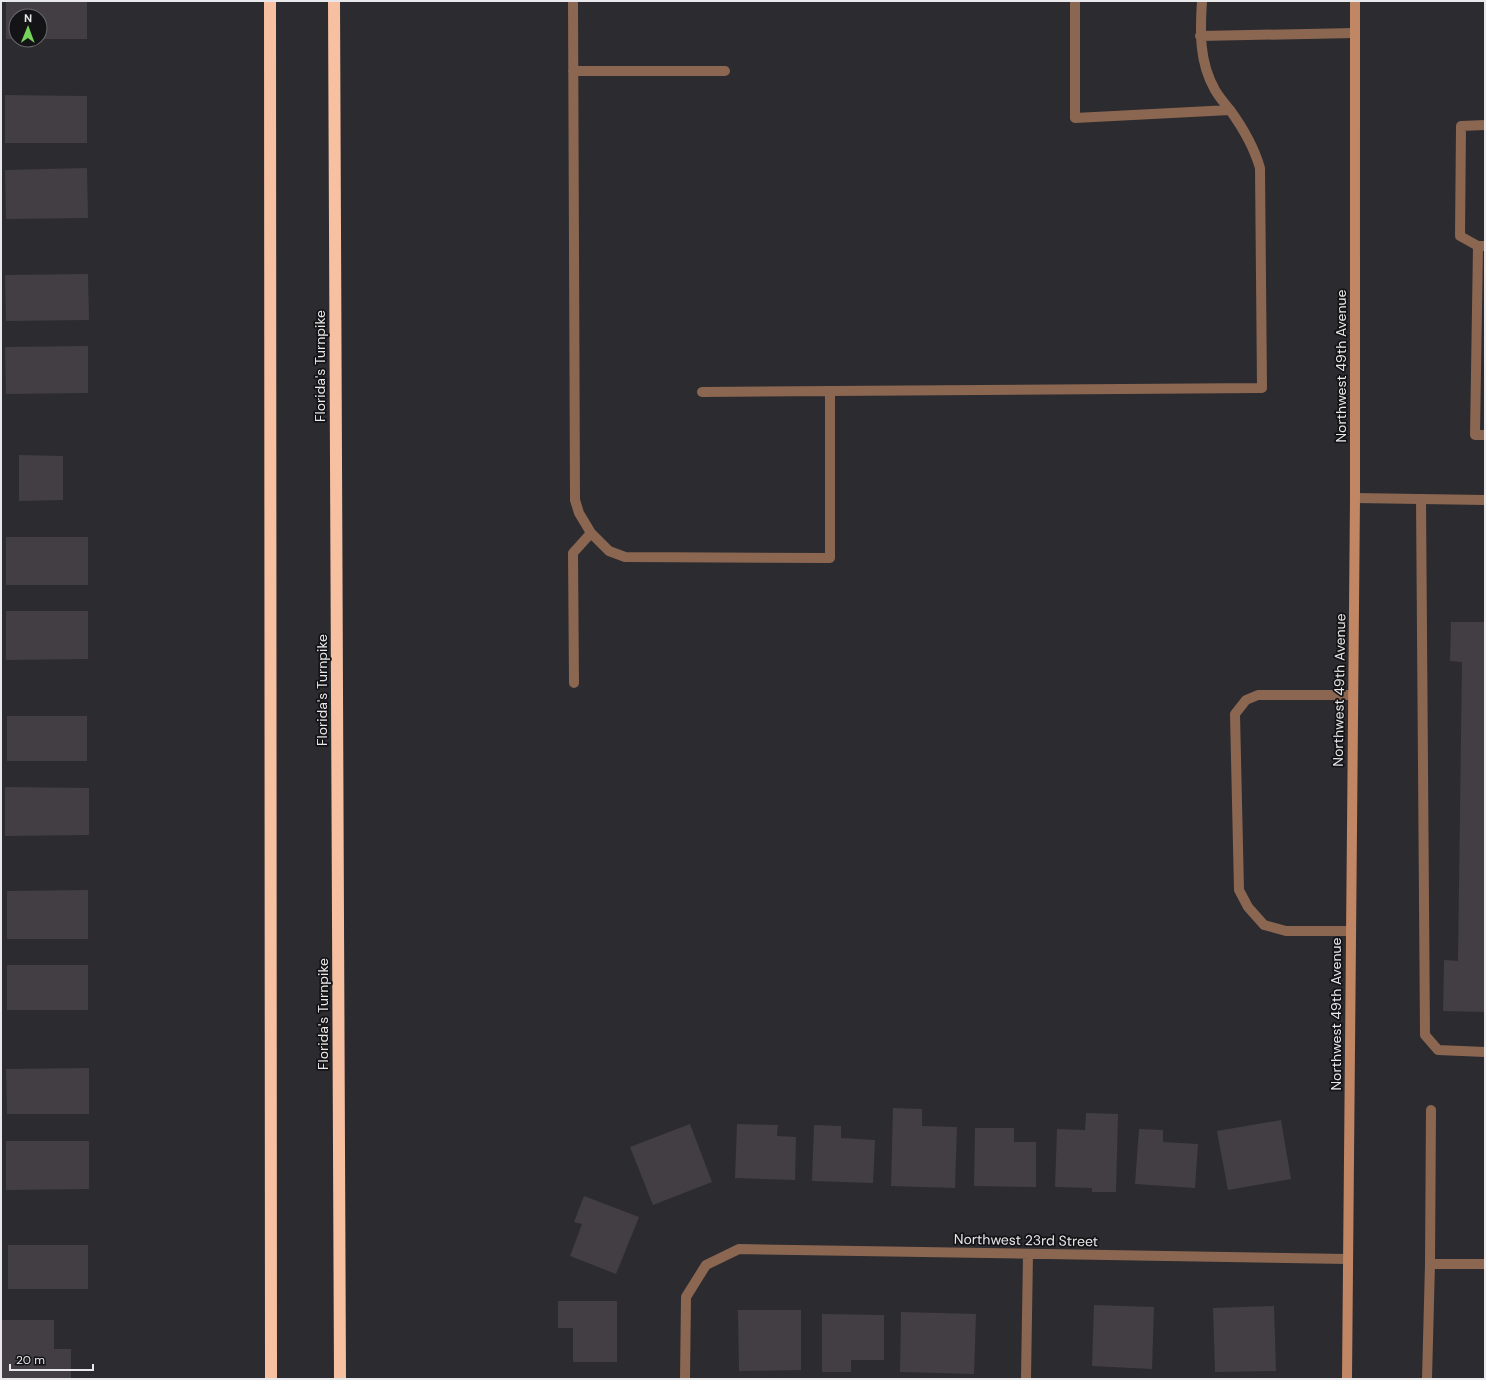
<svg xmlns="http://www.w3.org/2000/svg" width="1486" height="1380" font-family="'DM Sans',sans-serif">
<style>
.building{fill:#433e43}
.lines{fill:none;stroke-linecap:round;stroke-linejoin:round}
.lane{stroke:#8b6651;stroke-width:10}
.street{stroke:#8b6651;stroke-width:10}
.secondary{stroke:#c18664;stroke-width:10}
.highway{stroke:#f7c0a1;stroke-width:12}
.labels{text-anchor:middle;stroke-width:3.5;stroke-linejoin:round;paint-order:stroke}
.street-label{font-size:14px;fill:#e9e9ec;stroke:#141416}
</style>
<rect width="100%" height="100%" fill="#2b2b30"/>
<path class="building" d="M 6,1 L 87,1 L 87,39 L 40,39 L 40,16 L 16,16 L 16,39 L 6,39 Z
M 5,95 L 87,96 L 87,143 L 5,143 Z
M 87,168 L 88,218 L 6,219 L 5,170 Z
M 88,274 L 89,320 L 6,321 L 5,275 Z
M 88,346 L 88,393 L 6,394 L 5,347 Z
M 19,455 L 63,456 L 63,500 L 19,501 Z
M 6,537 L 88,537 L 88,585 L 6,585 Z
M 6,611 L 88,611 L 88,659 L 6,660 Z
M 1451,622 L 1485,622 L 1485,1012 L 1443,1011 L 1444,960 L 1458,961 L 1462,662 L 1450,661 Z
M 7,716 L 87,716 L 87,761 L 7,761 Z
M 5,787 L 89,788 L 89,835 L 5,836 Z
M 88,890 L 88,939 L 7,939 L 7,891 Z
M 7,965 L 88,965 L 88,1010 L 7,1010 Z
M 89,1068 L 89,1114 L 7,1114 L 6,1069 Z
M 893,1108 L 922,1109 L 922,1126 L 957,1127 L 955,1188 L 891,1186 Z
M 1086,1113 L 1118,1114 L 1116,1192 L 1092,1192 L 1092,1188 L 1055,1187 L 1057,1129 L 1085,1130 Z
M 1281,1120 L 1291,1179 L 1228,1190 L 1217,1131 Z
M 690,1124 L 712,1182 L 653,1205 L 630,1147 Z
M 737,1124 L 778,1125 L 777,1136 L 796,1137 L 795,1180 L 735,1178 Z
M 814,1125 L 841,1126 L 841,1138 L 875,1140 L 873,1183 L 812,1181 Z
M 975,1128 L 1014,1128 L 1014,1142 L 1036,1142 L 1036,1187 L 974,1186 Z
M 1139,1129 L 1163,1130 L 1163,1142 L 1198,1144 L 1195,1188 L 1135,1184 Z
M 6,1141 L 89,1141 L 89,1189 L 6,1190 Z
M 584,1196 L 639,1217 L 616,1274 L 570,1256 L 582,1224 L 574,1222 Z
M 8,1245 L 88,1245 L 88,1289 L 8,1289 Z
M 558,1301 L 617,1301 L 617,1362 L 573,1362 L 573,1328 L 558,1328 Z
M 1094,1305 L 1154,1307 L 1152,1369 L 1092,1366 Z
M 1274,1306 L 1276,1371 L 1215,1372 L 1213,1308 Z
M 738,1310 L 801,1310 L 801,1370 L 739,1371 Z
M 901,1312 L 976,1314 L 974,1374 L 900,1372 Z
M 822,1314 L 884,1315 L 884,1360 L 851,1360 L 851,1372 L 822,1372 Z
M 2,1320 L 54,1320 L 54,1349 L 71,1349 L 71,1379 L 2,1379 Z"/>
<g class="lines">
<path class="lane" d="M 573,1 L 575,500 L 579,513 L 591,533 L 609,551 L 625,557 L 830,558 L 830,391 L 702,392
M 1075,1 L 1075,118 L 1230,110 C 1225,104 1219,97 1215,90 C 1199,62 1200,32 1202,1
M 1200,36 L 1355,33
M 573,71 L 725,71
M 1478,246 L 1460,236 L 1461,126 L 1485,125
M 1485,246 L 1478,246 L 1475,435 L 1485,435
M 830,391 L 1262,388 L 1260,168 C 1254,147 1243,128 1230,110
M 1421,499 L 1425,1035 L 1438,1050 L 1485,1052
M 574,683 L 573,553 L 591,533
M 1351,931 L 1286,931 L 1264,925 L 1248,907 L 1239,890 L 1235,714 L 1246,700 L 1258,695 L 1353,695
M 1430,1264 L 1485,1264
M 1427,1379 L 1430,1264 L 1431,1110"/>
<path class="street" d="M 1355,498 L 1485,500
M 685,1379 L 686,1297 L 706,1265 L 739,1249 L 1348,1259
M 1026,1379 L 1028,1254"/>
<path class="secondary" d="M 1347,1379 L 1355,498 L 1355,1"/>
<path class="highway" d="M 270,1 L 271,1379
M 334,1 L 340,1379"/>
</g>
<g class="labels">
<g class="street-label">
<text transform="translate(320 366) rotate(-90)" y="5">Florida's Turnpike</text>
<text transform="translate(1341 366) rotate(-90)" y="5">Northwest 49th Avenue</text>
<text transform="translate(322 690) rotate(-90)" y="5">Florida's Turnpike</text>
<text transform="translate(1339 690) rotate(-89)" y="5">Northwest 49th Avenue</text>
<text transform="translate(323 1014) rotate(-90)" y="5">Florida's Turnpike</text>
<text transform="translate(1336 1014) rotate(-90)" y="5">Northwest 49th Avenue</text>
<text transform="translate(1026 1240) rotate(1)" y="5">Northwest 23rd Street</text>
</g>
</g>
<rect width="1486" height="1380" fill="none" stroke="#e9e9ec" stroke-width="4"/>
<g transform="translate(28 28) rotate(1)"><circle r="19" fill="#141416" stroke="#69696c"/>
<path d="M0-3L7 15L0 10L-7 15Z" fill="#77d259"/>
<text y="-6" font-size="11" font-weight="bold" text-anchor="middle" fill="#e9e9ec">N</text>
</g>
<path d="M10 1364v6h83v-6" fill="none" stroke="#e9e9ec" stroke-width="2"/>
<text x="16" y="1364" font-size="12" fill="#e9e9ec" stroke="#141416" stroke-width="3" paint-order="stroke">20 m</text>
</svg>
